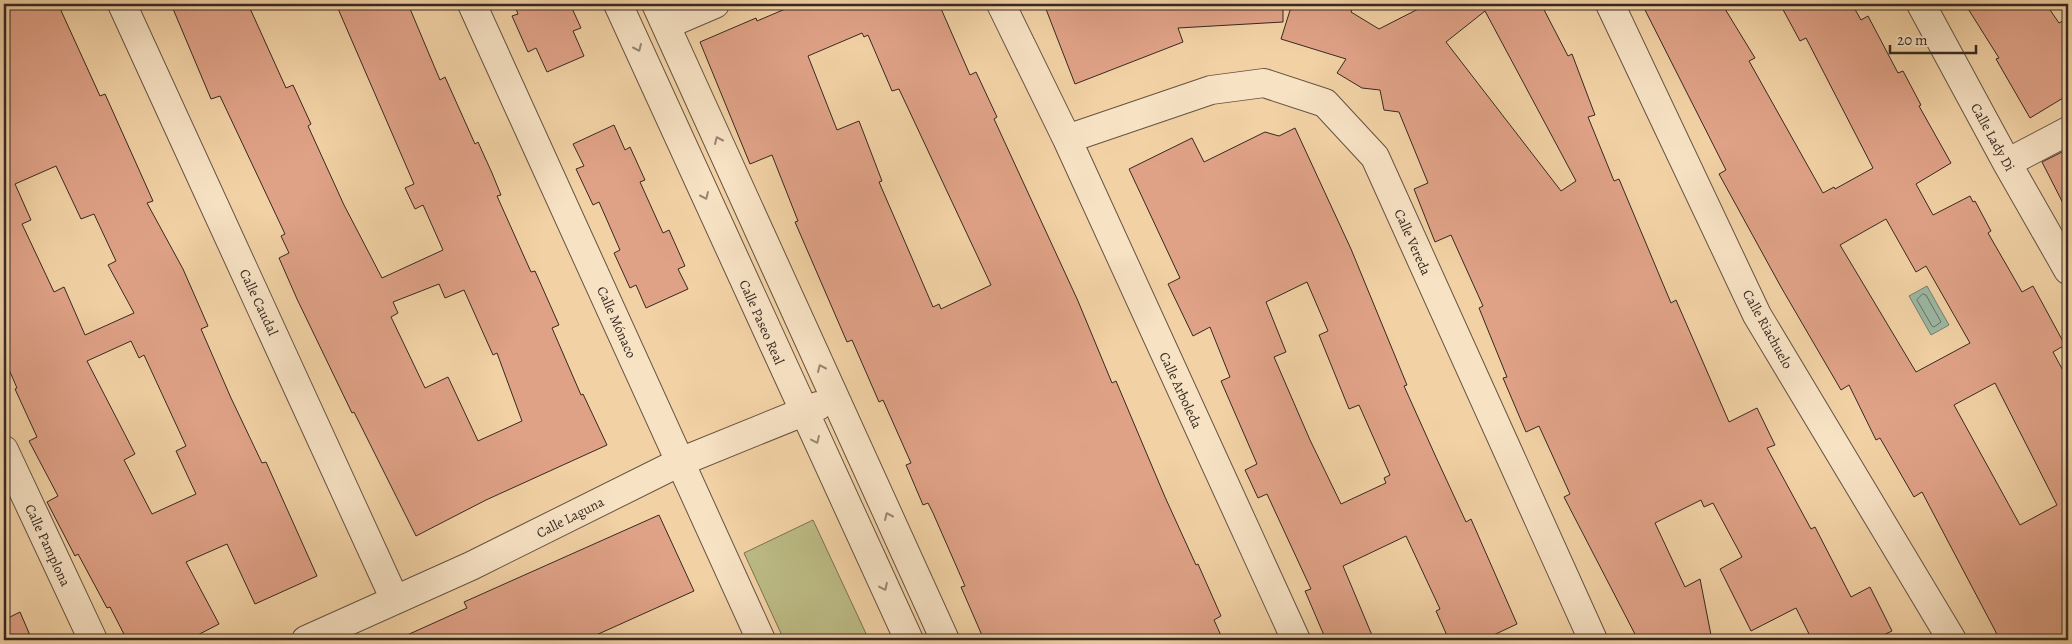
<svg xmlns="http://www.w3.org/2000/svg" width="2072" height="644" font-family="Alegreya,serif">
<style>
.green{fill:#bcbb85;stroke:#797254}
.water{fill:#9cb8a4;stroke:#737f70}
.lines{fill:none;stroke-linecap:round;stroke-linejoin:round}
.shore{stroke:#697063;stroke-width:1}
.building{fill:#e0a287;stroke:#362922;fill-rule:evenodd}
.minor-casing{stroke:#655343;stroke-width:30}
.minor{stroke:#f7e2c4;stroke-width:28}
.oneway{stroke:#968673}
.labels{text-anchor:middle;stroke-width:4;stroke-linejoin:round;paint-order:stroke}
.street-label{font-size:14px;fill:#362922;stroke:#f7e2c4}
</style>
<rect width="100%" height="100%" fill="#f2d2a5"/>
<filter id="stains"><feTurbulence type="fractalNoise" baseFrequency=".004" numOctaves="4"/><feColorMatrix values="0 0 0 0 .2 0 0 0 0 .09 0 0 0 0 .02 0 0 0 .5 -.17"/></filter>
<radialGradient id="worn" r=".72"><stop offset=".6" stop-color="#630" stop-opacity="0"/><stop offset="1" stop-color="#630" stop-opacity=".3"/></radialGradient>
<path class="green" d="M 813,520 L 869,640 L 784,640 L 744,553 Z"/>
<path class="water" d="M 1927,286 L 1949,325 L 1931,335 L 1909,296 Z"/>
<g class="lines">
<path class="shore" d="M 1923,294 L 1926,295 L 1941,322 L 1934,327 L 1932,326 L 1917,300 Z"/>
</g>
<path class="building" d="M 4,4 L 58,4 L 100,96 L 105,94 L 153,201 L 147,203 L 183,269 L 208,326 L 201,329 L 231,398 L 262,463 L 266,462 L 317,576 L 255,604 L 227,544 L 186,562 L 219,624 L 188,640 L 127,640 L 110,607 L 107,608 L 78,554 L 75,556 L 47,502 L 58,496 L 29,441 L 37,437 L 15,389 L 17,388 L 4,358 ZM 56,166 L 81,219 L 94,214 L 116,261 L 108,265 L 134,313 L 85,335 L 64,287 L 54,292 L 22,224 L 31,220 L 15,184 ZM 131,341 L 139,358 L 144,355 L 186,446 L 176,451 L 196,494 L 152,514 L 124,460 L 135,454 L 87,361 Z
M 171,4 L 248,4 L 286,88 L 293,85 L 311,124 L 308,126 L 344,205 L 382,278 L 443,250 L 423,205 L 415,209 L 405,188 L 414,184 L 336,4 L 408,4 L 440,80 L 445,77 L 475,144 L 478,142 L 492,173 L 501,195 L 497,196 L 531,272 L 535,271 L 559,325 L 552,328 L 581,395 L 583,394 L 607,445 L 486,500 L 416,536 L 354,412 L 352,413 L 297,299 L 279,258 L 289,253 L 281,236 L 285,234 L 220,96 L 211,99 ZM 439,284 L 445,298 L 464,290 L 493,355 L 497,353 L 522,421 L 478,441 L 448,377 L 425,388 L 391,317 L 398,313 L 393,302 Z
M 514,4 L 570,4 L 581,28 L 573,31 L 584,56 L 547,72 L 536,48 L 528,52 L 512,16 L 518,14 Z
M 797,4 L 939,4 L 970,75 L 976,72 L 997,117 L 994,119 L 1078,301 L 1112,383 L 1116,381 L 1165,497 L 1196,565 L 1198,564 L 1221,616 L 1214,620 L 1223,640 L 984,640 L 961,587 L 965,586 L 933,513 L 928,503 L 923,505 L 906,465 L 911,463 L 883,400 L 879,402 L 852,340 L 847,342 L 795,222 L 798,221 L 772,155 L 750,164 L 700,42 L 756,18 L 757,21 ZM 862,33 L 864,37 L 868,35 L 892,91 L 899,89 L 991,285 L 941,309 L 939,304 L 933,307 L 905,242 L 879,182 L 882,181 L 859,121 L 837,130 L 808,56 Z
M 1044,4 L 1283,4 L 1283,22 L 1178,28 L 1183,42 L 1075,84 Z
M 1292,4 L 1354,4 L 1351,12 L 1379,29 L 1428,4 L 1541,4 L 1568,56 L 1572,54 L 1595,115 L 1588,117 L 1614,181 L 1619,179 L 1671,303 L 1676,300 L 1729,422 L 1757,408 L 1775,445 L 1767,448 L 1811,529 L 1815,527 L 1851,597 L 1870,587 L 1892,631 L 1873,640 L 1812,640 L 1796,608 L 1751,631 L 1720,569 L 1742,557 L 1713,503 L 1704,507 L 1701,500 L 1655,523 L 1685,587 L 1700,579 L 1712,640 L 1638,640 L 1564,497 L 1570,494 L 1539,426 L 1526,432 L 1503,378 L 1507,377 L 1479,308 L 1483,306 L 1451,235 L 1435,242 L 1414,189 L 1428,183 L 1399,112 L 1384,110 L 1380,90 L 1362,88 L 1337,73 L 1346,59 L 1281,39 ZM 1485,11 L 1576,181 L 1561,191 L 1446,42 Z
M 1642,4 L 1722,4 L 1755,58 L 1749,61 L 1823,193 L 1834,187 L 1835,189 L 1873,168 L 1806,38 L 1800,41 L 1780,4 L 1852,4 L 1861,20 L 1868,16 L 1898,73 L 1903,71 L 1921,105 L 1919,106 L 1951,163 L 1916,184 L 1933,215 L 1970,196 L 1973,202 L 1975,201 L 1991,231 L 1988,233 L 2022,292 L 2033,286 L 2065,345 L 2053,352 L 2068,380 L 2068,640 L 2000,640 L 1922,492 L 1914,497 L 1880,438 L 1876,440 L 1849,385 L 1841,390 L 1781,287 L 1719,174 L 1726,170 ZM 1886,219 L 1916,272 L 1926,266 L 1970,343 L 1916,372 L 1840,245 ZM 1995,383 L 2057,505 L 2020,525 L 1954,405 Z
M 1965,4 L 2046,4 L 2059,23 L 2068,18 L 2068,95 L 2030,118 L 1996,59 L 1999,58 Z
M 614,125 L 625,150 L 630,147 L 645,180 L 640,182 L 663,233 L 669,230 L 685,266 L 678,269 L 688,289 L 646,308 L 636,285 L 630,288 L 614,253 L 620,250 L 610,227 L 599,202 L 593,205 L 576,169 L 584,166 L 573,144 Z
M 1295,128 L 1351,249 L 1407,385 L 1404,386 L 1435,455 L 1466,522 L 1471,519 L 1517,624 L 1483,640 L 1449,640 L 1436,611 L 1440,609 L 1406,536 L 1343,566 L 1374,640 L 1326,640 L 1305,591 L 1311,589 L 1267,494 L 1258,498 L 1245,470 L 1257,464 L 1221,381 L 1230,377 L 1210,327 L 1193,336 L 1168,284 L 1180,278 L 1129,169 L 1192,138 L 1204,162 L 1265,132 L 1279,136 ZM 1307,282 L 1328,331 L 1319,335 L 1349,409 L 1359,405 L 1390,475 L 1384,478 L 1386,483 L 1341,504 L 1310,440 L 1274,357 L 1286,352 L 1266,302 Z
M 2068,149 L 2068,213 L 2042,162 Z
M 659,515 L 694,591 L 585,640 L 396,640 L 467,608 L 464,602 Z
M 20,612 L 32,640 L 4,640 L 4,620 Z"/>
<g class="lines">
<g class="minor-casing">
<path id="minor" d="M 122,4 L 395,600
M 472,4 L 761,640
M 618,4 L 909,640
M 656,4 L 945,640
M 1001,4 L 1067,139 L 1296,640
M 1610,4 L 1757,315 L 1952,640
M 1921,4 L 2007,163 L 2068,270
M 666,25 L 715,4
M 1067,139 L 1211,90 L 1264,83 L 1325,103 L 1375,157 L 1593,640
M 2007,163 L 2068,131
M 4,450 L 93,640
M 306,640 L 471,566 L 680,462 L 818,406"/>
</g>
<use href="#minor" class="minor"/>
</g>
<defs><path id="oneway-chevron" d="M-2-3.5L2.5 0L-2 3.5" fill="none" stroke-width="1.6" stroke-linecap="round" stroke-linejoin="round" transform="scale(1.25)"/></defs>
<g class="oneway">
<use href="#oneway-chevron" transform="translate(638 48) rotate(66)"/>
<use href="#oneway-chevron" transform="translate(718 140) rotate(-114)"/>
<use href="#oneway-chevron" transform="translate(705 196) rotate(66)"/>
<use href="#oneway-chevron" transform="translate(821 368) rotate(-114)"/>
<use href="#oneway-chevron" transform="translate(816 440) rotate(65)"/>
<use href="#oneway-chevron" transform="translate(888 516) rotate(-114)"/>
<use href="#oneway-chevron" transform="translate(884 587) rotate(65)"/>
</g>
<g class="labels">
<g class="street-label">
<text transform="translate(1993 137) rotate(61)" y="5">Calle Lady Di</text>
<text transform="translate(1413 242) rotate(66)" y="5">Calle Vereda</text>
<text transform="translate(259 302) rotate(65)" y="5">Calle Caudal</text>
<text transform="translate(617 322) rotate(66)" y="5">Calle Mónaco</text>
<text transform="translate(762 322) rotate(66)" y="5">Calle Paseo Real</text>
<text transform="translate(1768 329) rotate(61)" y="5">Calle Riachuelo</text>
<text transform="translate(1181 390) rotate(65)" y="5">Calle Arboleda</text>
<text transform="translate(570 517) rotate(-27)" y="5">Calle Laguna</text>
<text transform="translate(48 545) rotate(65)" y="5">Calle Pamplona</text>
</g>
</g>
<rect width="2072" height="644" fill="none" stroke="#f2d2a5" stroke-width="20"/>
<rect x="5" y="5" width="2062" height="634" fill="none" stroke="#362922" stroke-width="2.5"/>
<rect x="10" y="10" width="2052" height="624" fill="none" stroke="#362922"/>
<path d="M1890 45v8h86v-8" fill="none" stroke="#362922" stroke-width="2.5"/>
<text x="1897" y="45" font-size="15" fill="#362922" stroke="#f7e2c4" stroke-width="4" paint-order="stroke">20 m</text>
<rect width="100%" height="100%" filter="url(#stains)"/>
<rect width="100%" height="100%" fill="url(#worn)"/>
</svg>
